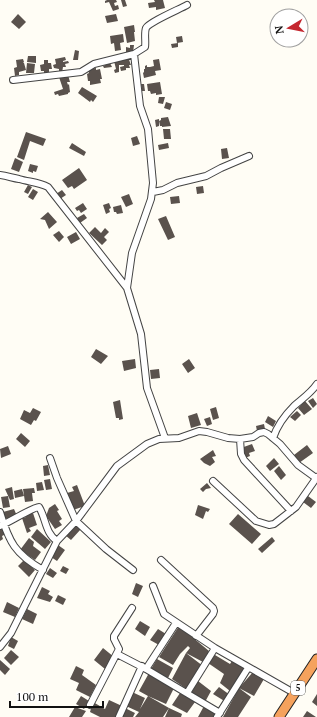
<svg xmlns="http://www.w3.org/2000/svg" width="317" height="717" font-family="'PT Serif',serif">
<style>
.building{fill:#5a524d}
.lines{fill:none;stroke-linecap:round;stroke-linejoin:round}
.minor-casing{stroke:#444;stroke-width:8}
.highway-casing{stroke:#222;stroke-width:11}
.minor{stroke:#fff;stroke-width:6}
.highway{stroke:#f5a25d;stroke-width:9}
.labels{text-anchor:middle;stroke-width:4;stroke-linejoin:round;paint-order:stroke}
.shield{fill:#fff;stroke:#585858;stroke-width:1}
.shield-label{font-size:9px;font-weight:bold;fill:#111}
</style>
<rect width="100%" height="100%" fill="#fffdf5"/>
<path class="building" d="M 107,0 L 116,0 L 117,2 L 114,3 L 115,6 L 118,5 L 119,9 L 113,11 L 109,2 L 105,3 L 105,1 Z
M 121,0 L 125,0 L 127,6 L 123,7 Z
M 154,0 L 163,0 L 165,8 L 156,10 L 156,7 L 149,8 L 148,3 L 155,2 Z
M 18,14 L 26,22 L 19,29 L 11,22 Z
M 116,14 L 118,21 L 107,23 L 105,16 Z
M 134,25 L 135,32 L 134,32 L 135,41 L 127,43 L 124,27 Z
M 123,34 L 124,42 L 120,43 L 121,50 L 115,51 L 114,43 L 111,44 L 110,36 Z
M 182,36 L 183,42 L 177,43 L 176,37 Z
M 178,43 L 178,47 L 172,48 L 171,44 Z
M 130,45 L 134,45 L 133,53 L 126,52 L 126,47 L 130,48 Z
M 75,50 L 79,51 L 78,60 L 73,60 Z
M 28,56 L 36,56 L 36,63 L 27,62 Z
M 65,57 L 66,60 L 63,61 L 63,62 L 68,61 L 69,63 L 65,64 L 66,67 L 63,67 L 62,73 L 59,73 L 59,69 L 54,68 L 53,65 L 56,64 L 55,59 Z
M 128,57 L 131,65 L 129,65 L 130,68 L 126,68 L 126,70 L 121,71 L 120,67 L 124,66 L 124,65 L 119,65 L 119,72 L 115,73 L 114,70 L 116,69 L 114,61 Z
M 23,59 L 24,62 L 23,63 L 24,63 L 26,70 L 19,72 L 19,75 L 15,76 L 14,68 L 17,67 L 16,60 Z
M 159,59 L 161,70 L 155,71 L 156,75 L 144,78 L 143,73 L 144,72 L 144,69 L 145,69 L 145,66 L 147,65 L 147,67 L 150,67 L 154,66 L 153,60 Z
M 44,60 L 48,60 L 48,63 L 51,63 L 52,69 L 49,69 L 49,73 L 44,73 L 44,71 L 41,71 L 40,65 L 44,64 Z
M 27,63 L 35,64 L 34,73 L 26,73 Z
M 110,63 L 112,67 L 104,68 L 103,66 Z
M 96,68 L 96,70 L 100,69 L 102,79 L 100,79 L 101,83 L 90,85 L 90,81 L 88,81 L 87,74 L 89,73 L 88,69 Z
M 68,75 L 70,82 L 67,82 L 68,85 L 69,84 L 70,92 L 68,93 L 68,94 L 59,96 L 58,94 L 55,95 L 54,92 L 63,89 L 59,77 Z
M 160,82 L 162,94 L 156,95 L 156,93 L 151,94 L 150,91 L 148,91 L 147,84 Z
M 141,84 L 144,84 L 145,91 L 142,91 Z
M 82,87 L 97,96 L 93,102 L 91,100 L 90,102 L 78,93 Z
M 159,97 L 165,97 L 163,104 L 158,103 Z
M 166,102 L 172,104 L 170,110 L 164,108 Z
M 168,117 L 171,126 L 162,127 L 162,126 L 160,126 L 159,121 L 161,120 L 161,118 Z
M 159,119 L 159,126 L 156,127 L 155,120 Z
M 163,129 L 170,129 L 171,139 L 164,139 Z
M 26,132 L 46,139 L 43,146 L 30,141 L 24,160 L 17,157 Z
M 137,136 L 140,144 L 133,146 L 131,138 Z
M 72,143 L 86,152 L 84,156 L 69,148 Z
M 168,143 L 169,148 L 159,150 L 158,145 Z
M 227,148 L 229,158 L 222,159 L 221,149 Z
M 15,158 L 23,162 L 19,172 L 11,169 Z
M 30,164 L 38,166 L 36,172 L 33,171 L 33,173 L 28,171 Z
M 79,168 L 87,180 L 74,189 L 72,186 L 68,188 L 62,180 Z
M 28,185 L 32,187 L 28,194 L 24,192 Z
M 203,186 L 204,193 L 197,194 L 196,187 Z
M 33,189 L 38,192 L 33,200 L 28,197 Z
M 62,190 L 66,195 L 60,199 L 56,194 Z
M 129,194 L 133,204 L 126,207 L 121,197 Z
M 179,196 L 180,203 L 171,204 L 170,197 Z
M 83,203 L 87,209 L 81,213 L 79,210 L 77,211 L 75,208 Z
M 109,203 L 111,208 L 109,209 L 110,212 L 106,214 L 103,205 Z
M 121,205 L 123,213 L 117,214 L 116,212 L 114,212 L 113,207 Z
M 48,212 L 57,222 L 49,229 L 45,220 L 40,219 Z
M 84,214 L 87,218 L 80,223 L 77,218 Z
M 166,216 L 175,237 L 168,240 L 158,219 Z
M 95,227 L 101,233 L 105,228 L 109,232 L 104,237 L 107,240 L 102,245 L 89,233 Z
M 59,231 L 64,237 L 59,242 L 53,235 Z
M 76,232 L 80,239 L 71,244 L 67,237 Z
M 96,349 L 108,356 L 101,364 L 91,357 Z
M 135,359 L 136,368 L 124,371 L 122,361 Z
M 189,359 L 195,368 L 188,373 L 182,364 Z
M 159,369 L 160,378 L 151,379 L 150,370 Z
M 313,398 L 317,404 L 313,408 L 308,401 Z
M 120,400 L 123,419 L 119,420 L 119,418 L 116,418 L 113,402 Z
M 305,401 L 312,409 L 304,415 L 298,408 Z
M 216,407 L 219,418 L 213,420 L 210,409 Z
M 33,408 L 41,412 L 36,421 L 34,420 L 31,425 L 20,419 L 24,410 L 30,413 Z
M 297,411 L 301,415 L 295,421 L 290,417 Z
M 197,413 L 201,425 L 191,428 L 188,416 Z
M 268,416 L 276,421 L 273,427 L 265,422 Z
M 210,417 L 212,424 L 207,426 L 204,419 Z
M 264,424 L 265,429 L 257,431 L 256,426 Z
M 21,433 L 30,441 L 25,447 L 16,439 Z
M 252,444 L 255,451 L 249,453 L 250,456 L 245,458 L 241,448 Z
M 307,445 L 313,453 L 299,463 L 294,455 Z
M 8,446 L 11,454 L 1,458 L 0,449 Z
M 213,450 L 216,456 L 212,457 L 215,462 L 210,466 L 204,463 L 200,459 Z
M 274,458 L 279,464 L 270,471 L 266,466 Z
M 48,465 L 50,475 L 44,476 L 43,466 Z
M 279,466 L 286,475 L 281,480 L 274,471 Z
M 50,479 L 52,489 L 46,490 L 44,480 Z
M 42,482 L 44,490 L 37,491 L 36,483 Z
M 207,483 L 211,488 L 206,489 L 203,492 L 200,489 Z
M 77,485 L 85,506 L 73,510 L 67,493 L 74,491 L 72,487 Z
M 12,487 L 14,499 L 10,500 L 5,489 Z
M 34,488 L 35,493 L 32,493 L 33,501 L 25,502 L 23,489 Z
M 22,489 L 24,496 L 15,498 L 14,491 Z
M 8,496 L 10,507 L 3,508 L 1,497 Z
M 308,496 L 316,502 L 311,508 L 303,502 Z
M 55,504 L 59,510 L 57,511 L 62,519 L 59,521 L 62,525 L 55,529 L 46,516 L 49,508 Z
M 198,505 L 210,509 L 208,512 L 206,511 L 203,519 L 195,515 Z
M 14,509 L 17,516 L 5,519 L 3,512 Z
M 33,513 L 37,525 L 29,528 L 31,531 L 27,533 L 22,518 L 26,517 L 26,515 Z
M 238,514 L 261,534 L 252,544 L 229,524 Z
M 76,524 L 81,529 L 71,540 L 65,535 Z
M 3,528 L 6,534 L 2,536 L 3,539 L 0,541 L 0,530 Z
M 37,529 L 51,542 L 45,549 L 31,537 Z
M 272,537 L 275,541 L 262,553 L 258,549 Z
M 29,538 L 34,542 L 33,546 L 41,552 L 35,560 L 20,550 Z
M 58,545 L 65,550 L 57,561 L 51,557 Z
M 24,560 L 35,570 L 29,577 L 18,566 Z
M 63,566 L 69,569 L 66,574 L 60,571 Z
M 50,568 L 57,573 L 53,578 L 46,574 Z
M 136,583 L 143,586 L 138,597 L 132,594 Z
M 42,587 L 50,591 L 48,594 L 53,597 L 50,602 L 37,598 Z
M 58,595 L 66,599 L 63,605 L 55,601 Z
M 7,602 L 19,608 L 15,617 L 3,612 Z
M 27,609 L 37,614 L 33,624 L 22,619 Z
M 140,621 L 150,627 L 145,636 L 135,629 Z
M 179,626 L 209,651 L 203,662 L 186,653 L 190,648 L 188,646 L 180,654 L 173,665 L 159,657 Z
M 158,629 L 166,634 L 159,645 L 150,640 Z
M 11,637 L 18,641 L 14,649 L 8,646 Z
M 103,648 L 114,657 L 105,669 L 94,660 Z
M 11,650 L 19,657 L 11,665 L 4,658 Z
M 186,653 L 203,666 L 188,690 L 172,679 Z
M 215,655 L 230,664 L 232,661 L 246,668 L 230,691 L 220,683 L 224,674 L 208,663 Z
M 157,659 L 173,668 L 168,678 L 151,669 Z
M 0,660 L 10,669 L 5,675 L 0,670 Z
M 76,666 L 84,670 L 82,675 L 96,685 L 90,697 L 76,690 L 79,683 L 70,679 Z
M 253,672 L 264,679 L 254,696 L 239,688 Z
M 149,673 L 174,688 L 166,704 L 148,696 L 169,708 L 182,714 L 181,717 L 165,717 L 169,708 L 163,717 L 135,717 L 139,712 L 126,706 L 132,692 L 145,698 L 140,709 L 148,696 L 139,691 Z
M 198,681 L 211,691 L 205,702 L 191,693 Z
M 219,687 L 230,695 L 226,702 L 213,694 Z
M 239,688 L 251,697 L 238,717 L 223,717 Z
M 180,693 L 195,702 L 187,713 L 172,705 Z
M 317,694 L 317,706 L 312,702 Z
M 81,696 L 89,701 L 84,709 L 76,704 Z
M 109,700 L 122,706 L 116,717 L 100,717 L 90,712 L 93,702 L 105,709 Z
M 204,706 L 216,714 L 214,717 L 198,717 Z
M 75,707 L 86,711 L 82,717 L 69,717 Z
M 125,708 L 135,713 L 133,717 L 121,717 Z
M 307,711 L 316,717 L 303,717 Z"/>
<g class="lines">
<g class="minor-casing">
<path id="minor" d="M 13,80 L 81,72 L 94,64 L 134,54
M 0,175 C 7,176 13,178 19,179 C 29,182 39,182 48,187 L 127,288
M 153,192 L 163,190 L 177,183 L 206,176 L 221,168 L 249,156
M 165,438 L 147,388 L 141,334 L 127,288 L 132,253 L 151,199 L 153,183 L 148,129 L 140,106 L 134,54 L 145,47 C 146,42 144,33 146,28 C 149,22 180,9 187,5
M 273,438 C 277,426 285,415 294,406 C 302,399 311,393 317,384
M 240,439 L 241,454 L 244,460 L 291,511
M 50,458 L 57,478 L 76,521 L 106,549 L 133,570
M 213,481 L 256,521 L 269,525 L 274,524 L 296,507 L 317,477
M 0,512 C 9,542 15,554 43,570
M 0,526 C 10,522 33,507 39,507 C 46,518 45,533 57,541
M 161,560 L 213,608 L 214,611 L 213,614 L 196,636
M 153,586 L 164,614 L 215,648 L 294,693
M 0,647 L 11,633 L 57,541 L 76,521 L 117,466 L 147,444 L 159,439 L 179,438 L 199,431 L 207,432 L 228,438 L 240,439 L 253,437 L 259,433 L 264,432 L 268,434 L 280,444 L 298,465 L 316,478
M 117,654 L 146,669 L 220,713
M 146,669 L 176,623
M 187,693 L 215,648
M 90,705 L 119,649 L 114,639 L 114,636 L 132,608
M 119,717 L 142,666
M 217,717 L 248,668"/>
</g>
<g class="highway-casing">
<path id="highway" d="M 279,717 L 317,659"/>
</g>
<use href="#minor" class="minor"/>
<use href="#highway" class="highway"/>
</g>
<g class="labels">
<rect class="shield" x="291" y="681" width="14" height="14" rx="3"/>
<g class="shield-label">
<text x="298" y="691">5</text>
</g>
</g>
<g transform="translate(289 28) rotate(260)"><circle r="19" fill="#ffffff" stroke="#a0a0a0"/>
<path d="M0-3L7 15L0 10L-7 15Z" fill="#c4262e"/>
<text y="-6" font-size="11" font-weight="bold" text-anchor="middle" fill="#111111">N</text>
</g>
<path d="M10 701v6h93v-6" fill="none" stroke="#111111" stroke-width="2"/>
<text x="16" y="701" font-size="12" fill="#111111" stroke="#ffffff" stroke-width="3" paint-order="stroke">100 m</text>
</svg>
